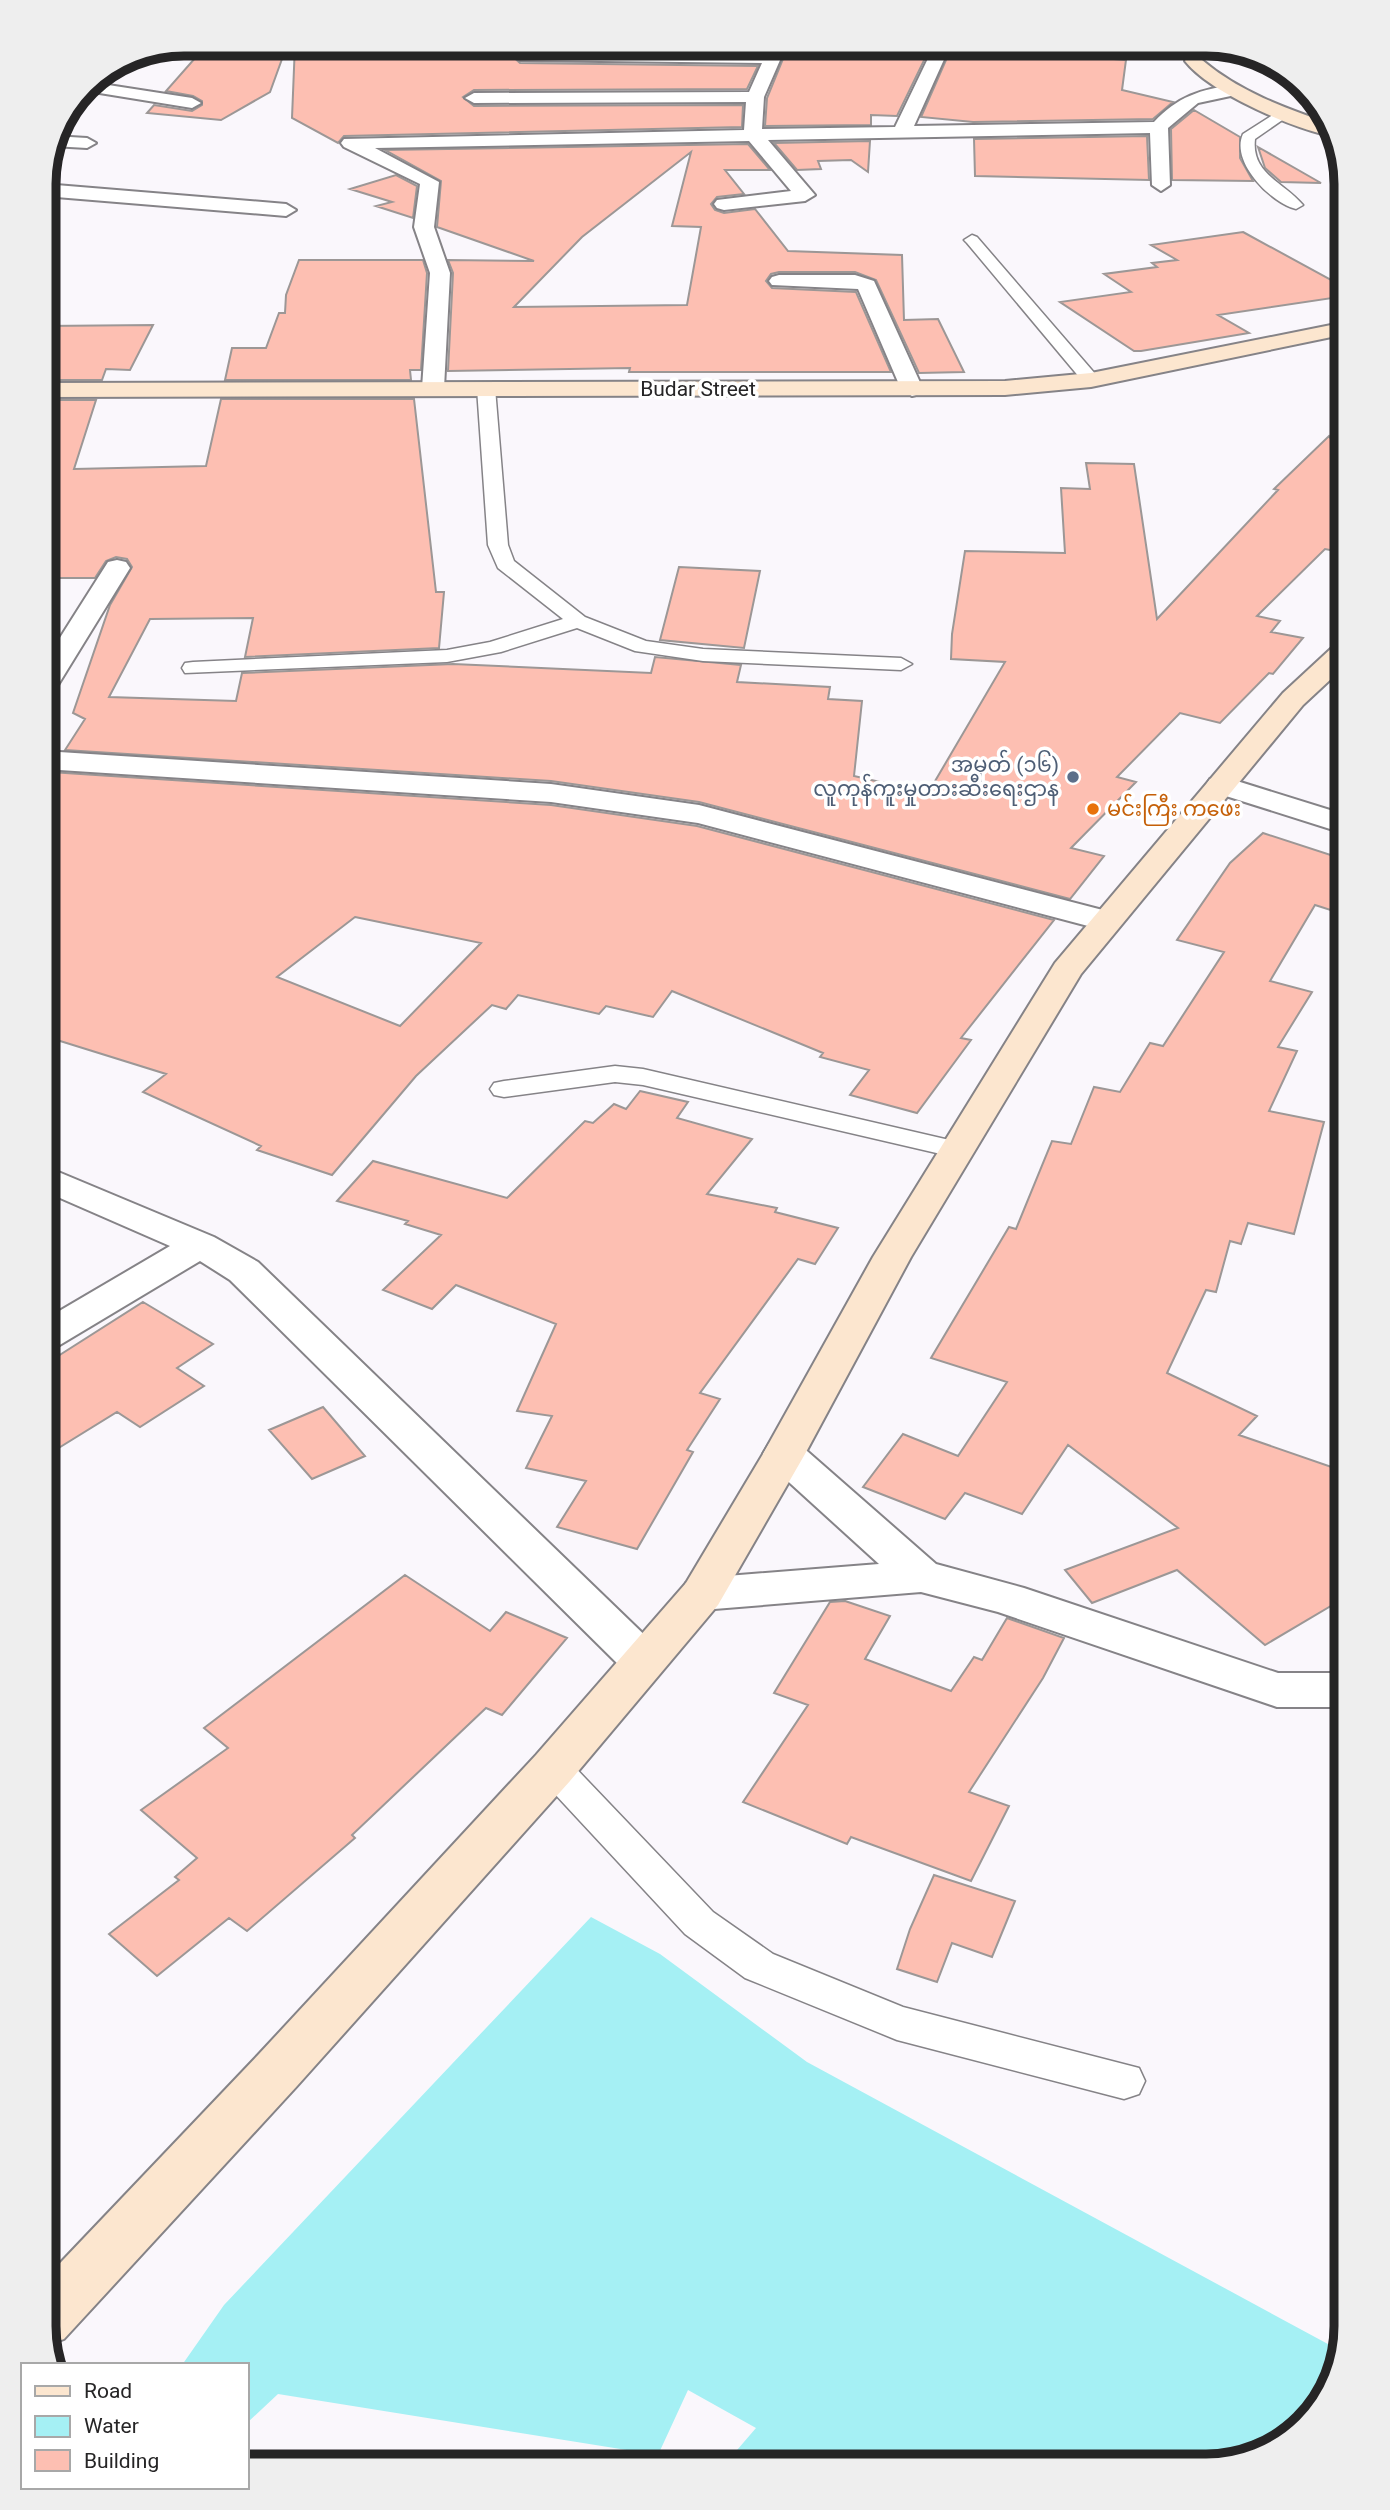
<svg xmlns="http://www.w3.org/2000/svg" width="1390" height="2510" font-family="Roboto,'Noto Sans Myanmar',sans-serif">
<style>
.water{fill:#a5f0f4}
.building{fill:#fdbfb2;stroke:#9c9796;stroke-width:2;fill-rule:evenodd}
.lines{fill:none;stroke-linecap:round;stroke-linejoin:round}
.service-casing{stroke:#858387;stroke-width:3}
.minor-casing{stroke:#858387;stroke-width:4}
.secondary-casing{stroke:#858387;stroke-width:4}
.service{fill:#fff;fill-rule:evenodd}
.minor{fill:#fff;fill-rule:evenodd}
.secondary{fill:#fce6cf;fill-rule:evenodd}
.service-dot{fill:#5c6f8a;stroke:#fff;stroke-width:2.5}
.food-dot{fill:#e8710a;stroke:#fff;stroke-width:2.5}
.labels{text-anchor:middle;stroke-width:7;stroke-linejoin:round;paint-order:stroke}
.far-street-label{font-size:21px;fill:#262526;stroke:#fff}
.far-service-label{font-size:21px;fill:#4e5e75;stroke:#fff;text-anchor:end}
.far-food-label{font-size:21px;fill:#c56008;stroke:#fff;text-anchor:start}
.rim{fill:none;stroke:#262526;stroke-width:9}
</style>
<rect width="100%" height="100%" fill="#faf7fc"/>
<path class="water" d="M 591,1917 L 660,1954 L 807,2062 L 1339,2350 L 1323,2404 L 1260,2455 L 1206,2466 L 729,2466 L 725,2464 L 756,2428 L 688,2390 L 658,2455 L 278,2394 L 247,2423 L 247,2365 L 182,2365 L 224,2305 Z"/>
<path class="building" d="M 295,44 L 768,44 L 765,50 L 520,47 L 510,54 L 520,63 L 758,66 L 747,89 L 474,90 L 463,97 L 474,106 L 743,105 L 742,127 L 344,136 L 338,143 L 292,118 Z
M 789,44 L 932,44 L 897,116 L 871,115 L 871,125 L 765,126 L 767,98 Z
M 953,44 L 1071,44 L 1062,55 L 1126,60 L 1122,90 L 1173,102 L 1153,119 L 973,122 L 921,117 Z
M 196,57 L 282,59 L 270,92 L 221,120 L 147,113 L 154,105 L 192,111 L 202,105 L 202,101 L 193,96 L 166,91 Z
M 1194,110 L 1240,137 L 1240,158 L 1253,181 L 1172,180 L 1171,129 Z
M 1147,136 L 1149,180 L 975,176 L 974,139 Z
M 870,141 L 868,172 L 851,160 L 818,161 L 821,169 L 797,170 L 774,143 Z
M 748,144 L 770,170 L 725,170 L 744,194 L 717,197 L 711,204 L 715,210 L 724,213 L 755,209 L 788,251 L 902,255 L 904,320 L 938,319 L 964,372 L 919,373 L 876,280 L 855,272 L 779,272 L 771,274 L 766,281 L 772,288 L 856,292 L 891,372 L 629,372 L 630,368 L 448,371 L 453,273 L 448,260 L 534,261 L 437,227 L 441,181 L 385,150 ZM 691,152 L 672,226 L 701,227 L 687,305 L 514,307 L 582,237 Z
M 1258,147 L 1321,183 L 1281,182 L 1265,168 Z
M 396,175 L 417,186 L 413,218 L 376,206 L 392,202 L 350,189 Z
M 1243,232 L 1346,288 L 1346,296 L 1218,315 L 1249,333 L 1141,351 L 1134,351 L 1060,302 L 1131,292 L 1104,274 L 1157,267 L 1152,263 L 1177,260 L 1151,245 Z
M 299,260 L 423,260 L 427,273 L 421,370 L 410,370 L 411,380 L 225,380 L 232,348 L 266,348 L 279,313 L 285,313 L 286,295 Z
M 153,325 L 130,370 L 106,369 L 102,380 L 44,380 L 44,326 Z
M 221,399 L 414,399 L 436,592 L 444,592 L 439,648 L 245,657 L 253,618 L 150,619 L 109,697 L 236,701 L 242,673 L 453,664 L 651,673 L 655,657 L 741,665 L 737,682 L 830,687 L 828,699 L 862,701 L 854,776 L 928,793 L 1005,662 L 951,659 L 952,634 L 965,551 L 1065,553 L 1061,488 L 1090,489 L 1086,463 L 1134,464 L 1157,619 L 1278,490 L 1274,489 L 1329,436 L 1346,462 L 1346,553 L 1325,549 L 1257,616 L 1280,621 L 1271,632 L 1303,638 L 1273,674 L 1269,673 L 1220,723 L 1180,713 L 1117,777 L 1136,782 L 1071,848 L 1104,856 L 1070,899 L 699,802 L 551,781 L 65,750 L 85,719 L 73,713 L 110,605 L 132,567 L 127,559 L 116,557 L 106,561 L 95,578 L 44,578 L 44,400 L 96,400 L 74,469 L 206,466 Z
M 679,567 L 760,571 L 744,648 L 660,640 Z
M 50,772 L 551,805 L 697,826 L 1054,920 L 961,1038 L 971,1040 L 917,1113 L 850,1095 L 869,1070 L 820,1057 L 823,1053 L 672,991 L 653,1017 L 606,1006 L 599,1014 L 518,995 L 506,1009 L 492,1005 L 416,1076 L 332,1175 L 257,1150 L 261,1146 L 143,1092 L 166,1074 L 44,1036 L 44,782 ZM 355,917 L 481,943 L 400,1026 L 277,977 Z
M 1263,833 L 1346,860 L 1346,915 L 1315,905 L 1270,981 L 1312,992 L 1278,1047 L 1297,1051 L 1269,1111 L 1324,1122 L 1294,1234 L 1248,1223 L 1241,1244 L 1230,1241 L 1216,1292 L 1206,1290 L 1167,1373 L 1257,1416 L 1239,1435 L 1346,1472 L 1346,1597 L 1265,1645 L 1177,1570 L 1092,1603 L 1065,1570 L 1178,1528 L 1068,1445 L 1022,1514 L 965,1493 L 945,1519 L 863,1487 L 903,1434 L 958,1456 L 1007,1382 L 931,1358 L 1009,1227 L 1016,1229 L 1052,1141 L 1071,1144 L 1094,1087 L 1120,1092 L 1150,1043 L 1163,1046 L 1224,952 L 1177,940 L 1230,863 Z
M 640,1091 L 688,1102 L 677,1118 L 752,1139 L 707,1194 L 777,1208 L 775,1212 L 838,1228 L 815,1264 L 798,1259 L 700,1393 L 720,1399 L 687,1450 L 693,1452 L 637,1549 L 557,1527 L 586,1481 L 526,1468 L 552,1416 L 517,1411 L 556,1324 L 456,1285 L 432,1309 L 383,1290 L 441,1235 L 405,1224 L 408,1221 L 337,1201 L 373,1161 L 507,1198 L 585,1121 L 593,1123 L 614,1104 L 626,1109 Z
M 143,1302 L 213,1344 L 177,1368 L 204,1386 L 140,1427 L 117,1412 L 44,1457 L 44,1365 Z
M 323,1407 L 365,1456 L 312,1479 L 269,1430 Z
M 405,1575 L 490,1631 L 506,1612 L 567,1638 L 502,1715 L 486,1708 L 352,1835 L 355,1838 L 247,1931 L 229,1918 L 157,1976 L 109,1934 L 179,1880 L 175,1877 L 197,1858 L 141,1810 L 228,1748 L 204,1728 Z
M 845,1601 L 890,1616 L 865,1659 L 951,1691 L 974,1657 L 982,1660 L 1007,1618 L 1064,1638 L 1043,1678 L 969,1792 L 1009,1806 L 971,1881 L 851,1837 L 847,1844 L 743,1802 L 808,1705 L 774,1693 L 830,1602 Z
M 934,1875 L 1015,1901 L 992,1957 L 952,1943 L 937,1982 L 897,1969 L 910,1929 Z"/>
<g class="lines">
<g class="service-casing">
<path id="service" d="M 1279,111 L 1291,114 L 1255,139 C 1251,174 1284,182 1303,205 L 1296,209 C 1271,203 1230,162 1243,134 Z
M 972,235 L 977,237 L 1097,376 L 1100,380 L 1097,384 L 1085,384 L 967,243 L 964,240 Z
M 486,383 L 495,388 L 508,545 L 514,561 L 585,617 L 646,641 L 703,649 L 901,658 L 912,664 L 901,670 L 703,661 L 635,651 L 577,628 L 501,652 L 447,662 L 185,673 L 182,668 L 185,663 L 193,662 L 447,650 L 490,642 L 563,619 L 498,568 L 488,545 L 477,388 Z
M 615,1066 L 643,1069 L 958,1142 L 968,1144 L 972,1150 L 968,1156 L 958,1158 L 643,1085 L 615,1082 L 504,1097 L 494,1095 L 490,1089 L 494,1083 L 504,1081 Z
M 553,1754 L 566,1758 L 713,1912 L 773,1954 L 903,2007 L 1139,2068 L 1145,2081 L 1139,2094 L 1124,2099 L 897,2040 L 745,1978 L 685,1934 L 540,1778 L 535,1768 L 540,1758 Z"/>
</g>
<g class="minor-casing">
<path id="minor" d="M 771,44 L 787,44 L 764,97 L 762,129 L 895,127 L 935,44 L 951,44 L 914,126 L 1154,122 C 1177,97 1201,89 1234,85 L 1243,90 L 1240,94 L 1198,103 L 1168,128 L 1170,185 L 1161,191 L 1152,185 L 1150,133 L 768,140 L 815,195 L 805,201 L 724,210 L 717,208 L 714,204 L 717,200 L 791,191 L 749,141 L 375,148 L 439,182 L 434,227 L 450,273 L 444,388 L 441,393 L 425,393 L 422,388 L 430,273 L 414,227 L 420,184 L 344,147 L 341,143 L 344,139 L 744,130 L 746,102 L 474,103 L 465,98 L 474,93 L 749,92 L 762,63 L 520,60 L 512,55 L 520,50 L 767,53 Z
M 89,82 L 192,98 L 201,103 L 192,108 L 81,90 Z
M 53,136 L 87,138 L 96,143 L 87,148 L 52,146 Z
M 44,184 L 286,204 L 296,210 L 286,216 L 44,196 Z
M 779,275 L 855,275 L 874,281 L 923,389 L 920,394 L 912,396 L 901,389 L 858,289 L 772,285 L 769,281 L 772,277 Z
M 117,560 L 126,562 L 130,568 L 58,685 L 54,691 L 44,693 L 44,663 L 108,562 Z
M 44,751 L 551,784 L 699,805 L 1118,914 L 1123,921 L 1118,928 L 1107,931 L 698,823 L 551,802 L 44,769 Z
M 1221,776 L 1346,815 L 1346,834 L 1210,791 L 1206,785 L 1210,779 Z
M 44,1166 L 214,1237 L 258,1262 L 659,1649 L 666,1661 L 659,1673 L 643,1678 L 627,1673 L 230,1280 L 200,1261 L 58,1346 L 44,1350 L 44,1320 L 170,1246 L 44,1191 Z
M 784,1440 L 799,1444 L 936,1564 L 1024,1588 L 1278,1673 L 1346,1673 L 1346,1707 L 1277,1707 L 998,1612 L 921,1592 L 702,1610 L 686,1605 L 680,1594 L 686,1583 L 702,1578 L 879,1564 L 769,1464 L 763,1454 L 769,1444 Z"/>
</g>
<g class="secondary-casing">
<path id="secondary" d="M 1193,44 L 1209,44 L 1202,60 C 1240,92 1285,108 1331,124 L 1337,137 C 1297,131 1210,93 1185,61 Z
M 1346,322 L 1346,334 L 1091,387 L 1005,395 L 44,397 L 44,383 L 1005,381 L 1091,373 Z
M 1346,642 L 1346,665 L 1303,705 L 1081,974 L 911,1257 L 805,1454 L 718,1605 L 570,1781 L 297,2086 L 64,2339 L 48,2345 L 44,2326 L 44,2280 L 259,2054 L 536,1755 L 686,1583 L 763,1454 L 873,1257 L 1055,963 L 1283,693 L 1336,644 Z"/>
</g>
<use href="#service" class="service"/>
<use href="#minor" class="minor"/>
<use href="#secondary" class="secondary"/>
</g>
<circle class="service-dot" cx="1073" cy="777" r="7"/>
<circle class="food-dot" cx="1093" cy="809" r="7"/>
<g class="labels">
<g class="far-street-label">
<text x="698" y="396">Budar Street</text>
</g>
<g class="far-service-label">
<text x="1059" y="772">အမှတ် (၁၆)<tspan x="1059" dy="24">လူကုန်ကူးမှုတားဆီးရေးဌာန</tspan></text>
</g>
<g class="far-food-label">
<text x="1107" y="816">မင်းကြီး ကဖေး</text>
</g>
</g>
<path d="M0 0H1390V2510H0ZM184 56H1206A128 128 0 0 1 1334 184V2326A128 128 0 0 1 1206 2454H184A128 128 0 0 1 56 2326V184A128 128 0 0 1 184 56Z" fill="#eee" fill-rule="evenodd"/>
<path class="rim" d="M184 56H1206A128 128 0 0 1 1334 184V2326A128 128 0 0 1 1206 2454H184A128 128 0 0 1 56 2326V184A128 128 0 0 1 184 56Z"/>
<rect x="21" y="2363" width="228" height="126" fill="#ffffff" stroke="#a8a8a8" stroke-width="2"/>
<rect x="35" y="2386" width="35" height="10" fill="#fce6cf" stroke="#a8a8a8" stroke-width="2"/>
<text x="84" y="2398" font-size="21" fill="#262526">Road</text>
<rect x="35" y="2416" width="35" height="21" fill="#a5f0f4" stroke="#a8a8a8" stroke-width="2"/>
<text x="84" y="2433" font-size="21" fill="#262526">Water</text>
<rect x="35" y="2450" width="35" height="21" fill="#fdbfb2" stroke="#a8a8a8" stroke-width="2"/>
<text x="84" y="2468" font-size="21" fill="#262526">Building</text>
</svg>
